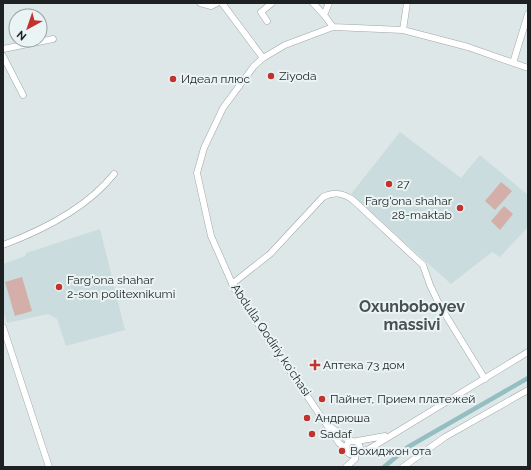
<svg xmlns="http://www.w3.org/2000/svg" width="531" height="470" font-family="Raleway,sans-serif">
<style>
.built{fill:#cadcdd}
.green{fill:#d4afaa}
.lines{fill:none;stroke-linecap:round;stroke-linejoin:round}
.canal{stroke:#94bec1;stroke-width:4.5}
.minor-casing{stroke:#9ea6a6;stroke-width:7}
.minor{stroke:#fff;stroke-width:6}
.poi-dot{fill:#c2332f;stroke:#ebf4f5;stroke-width:1.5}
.labels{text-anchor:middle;stroke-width:4;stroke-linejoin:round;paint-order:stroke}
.poi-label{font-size:12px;fill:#1e2121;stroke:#ebf4f5;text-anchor:start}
.street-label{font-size:12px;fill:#1e2121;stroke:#ebf4f5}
.district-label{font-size:16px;font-weight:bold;fill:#495051;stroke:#ebf4f5}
</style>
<rect width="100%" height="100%" fill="#dee7e8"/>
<path class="built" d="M 400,132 L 461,178 L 480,155 L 528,195 L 528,227 L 500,257 L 492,252 L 451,284 L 351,194 Z
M 100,229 L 125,330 L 66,346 L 57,319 L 48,314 L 7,323 L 3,311 L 3,264 L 25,256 L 26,253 Z"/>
<path class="green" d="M 501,182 L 512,191 L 495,210 L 485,201 Z
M 504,206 L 513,214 L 500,230 L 491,221 Z
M 22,277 L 32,311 L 15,316 L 5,282 Z"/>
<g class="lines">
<path class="canal" d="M 384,467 L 408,447 L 528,378"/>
<g class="minor-casing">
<path id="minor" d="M 200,3 L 211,6 L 217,3
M 222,3 L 263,58
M 313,3 L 324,15
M 329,3 L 324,15 L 333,27
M 267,21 L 261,12 L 272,3
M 403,30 L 407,3
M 3,49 L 53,39
M 3,56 L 23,95
M 513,63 L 528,14
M 3,245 C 43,230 87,208 114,174
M 232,284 L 270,254 L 323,197 C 334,191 343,193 353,200 L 423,265 L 430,285 L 440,306 L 485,379
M 3,327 L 49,467
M 332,428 L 350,441
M346 448a7 7 0 1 1 14 0a7 7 0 1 1-14 0Z
M 357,441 L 385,436
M 346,449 L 339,443 L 235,290 L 211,236 L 197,173 L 204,148 L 223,108 L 254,66 L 263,58 L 285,45 L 333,27 L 403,30 L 468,47 L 528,68
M 358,453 L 369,449 L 528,352
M 346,467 L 355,459 L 356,454
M 403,467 L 445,437 L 528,390"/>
</g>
<use href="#minor" class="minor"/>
</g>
<g class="poi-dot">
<circle cx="271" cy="76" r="4"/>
<circle cx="173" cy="79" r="4"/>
<circle cx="389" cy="184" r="4"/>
<circle cx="460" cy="208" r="4"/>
<circle cx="59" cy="287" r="4"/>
<path d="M313 359h4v4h4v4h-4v4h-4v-4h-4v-4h4z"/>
<circle cx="322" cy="399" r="4"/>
<circle cx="307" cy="418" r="4"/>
<circle cx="312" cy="434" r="4"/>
<circle cx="342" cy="451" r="4"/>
</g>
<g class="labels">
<g class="poi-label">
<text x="279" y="80">Ziyoda</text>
<text x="181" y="83">Идеал плюс</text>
<text x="397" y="188">27</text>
<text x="452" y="205" text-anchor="end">Farg'ona shahar<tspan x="452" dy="14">28-maktab</tspan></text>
<text x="67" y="284">Farg'ona shahar<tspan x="67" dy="14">2-son politexnikumi</tspan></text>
<text x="323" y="369">Аптека 73 дом</text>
<text x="330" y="403">Пайнет, Прием платежей</text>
<text x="315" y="422">Андрюша</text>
<text x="320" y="438">Sadaf</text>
<text x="350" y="455">Вохиджон ота</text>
</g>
<g class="street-label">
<text transform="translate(271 340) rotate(56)" y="4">Abdulla Qodiriy koʻchasi</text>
</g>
<g class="district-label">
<text x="412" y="312">Oxunboboyev<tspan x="412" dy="18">massivi</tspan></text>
</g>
</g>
<rect width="531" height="470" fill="none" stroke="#1e2121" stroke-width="8"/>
<g transform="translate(28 28) rotate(220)"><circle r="19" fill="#ebf4f5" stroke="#99a0a0"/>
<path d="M0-3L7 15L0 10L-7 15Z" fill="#c2332f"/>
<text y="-6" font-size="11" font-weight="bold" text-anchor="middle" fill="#1e2121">N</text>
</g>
</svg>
